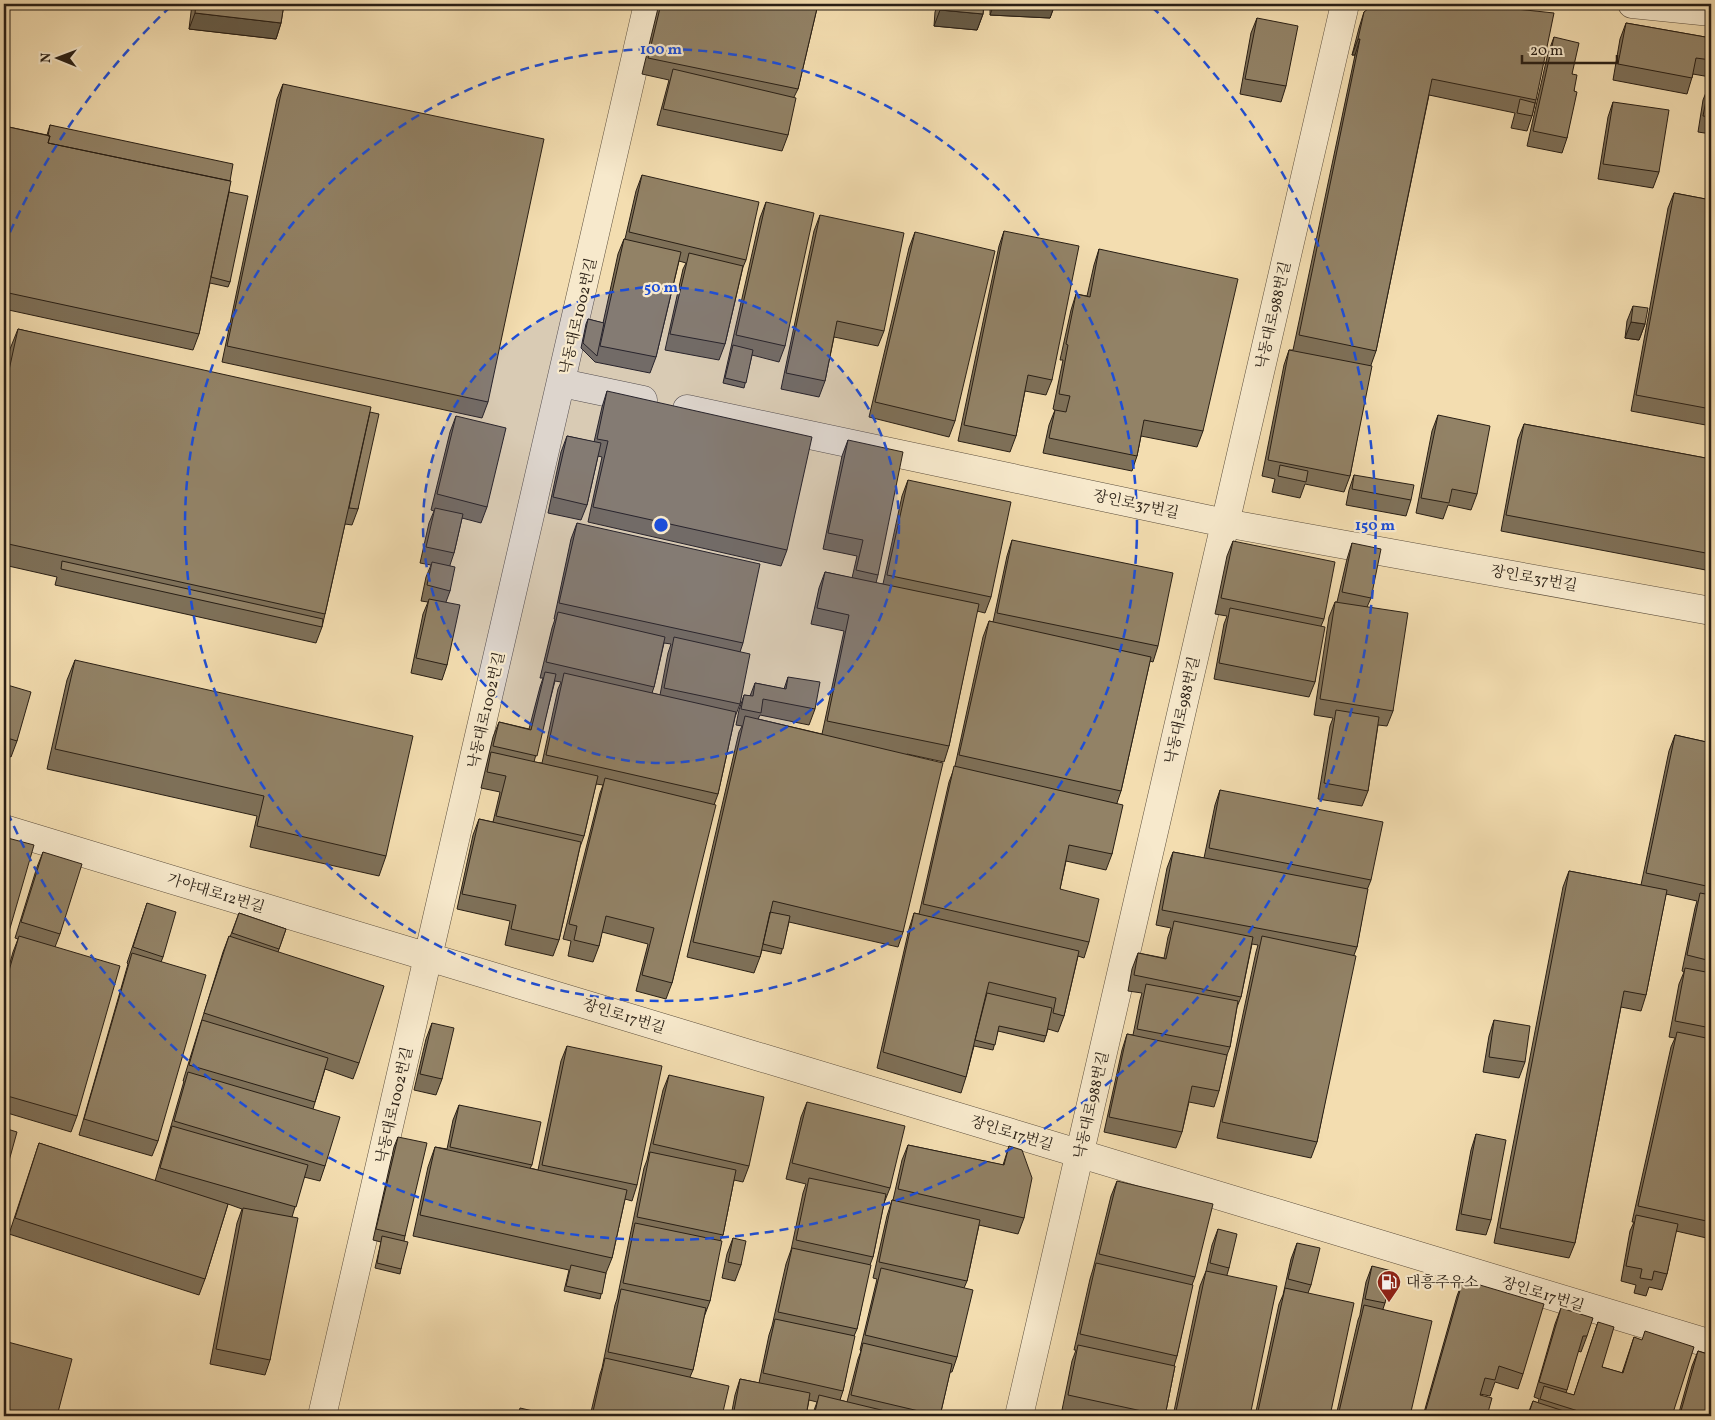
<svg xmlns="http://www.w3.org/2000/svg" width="1715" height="1420" font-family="Vollkorn,'Noto Serif KR',serif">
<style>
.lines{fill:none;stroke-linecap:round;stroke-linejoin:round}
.minor-casing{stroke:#5c4e3c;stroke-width:29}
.tertiary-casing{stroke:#5c4e3c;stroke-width:29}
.minor{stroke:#f7e9cc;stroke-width:28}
.tertiary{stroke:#f7e9cc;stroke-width:28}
.wall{fill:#7e7058;stroke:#291f15;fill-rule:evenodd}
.shaded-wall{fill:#665b47;stroke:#291f15}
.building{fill:#928266;stroke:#291f15}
.ring{fill:none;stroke:#1d4ed8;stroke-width:2.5;stroke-dasharray:9 6}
.labels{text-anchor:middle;stroke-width:4.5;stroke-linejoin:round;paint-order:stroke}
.street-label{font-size:15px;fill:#291f15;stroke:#f7e9cc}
.poi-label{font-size:15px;fill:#291f15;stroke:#f7e9cc;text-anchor:start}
.centre{fill:#1d4ed8;stroke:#f7e9cc;stroke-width:2.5}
.ring-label{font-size:15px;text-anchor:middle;font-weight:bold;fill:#1d4ed8;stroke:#f7e9cc;stroke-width:4.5;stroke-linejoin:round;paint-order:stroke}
</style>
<rect width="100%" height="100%" fill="#f3ddb0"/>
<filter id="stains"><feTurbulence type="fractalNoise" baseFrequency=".004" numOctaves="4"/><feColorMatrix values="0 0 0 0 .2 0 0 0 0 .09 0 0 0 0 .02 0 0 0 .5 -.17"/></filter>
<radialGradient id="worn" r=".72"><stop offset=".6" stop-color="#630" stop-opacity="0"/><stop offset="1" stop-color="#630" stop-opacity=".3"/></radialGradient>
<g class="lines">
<g class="minor-casing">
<path id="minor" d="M 562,383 L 643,400
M 687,409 L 1225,523 L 1711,611
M 4,829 L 1711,1344
M 322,1416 C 430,945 542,475 648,4
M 1019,1416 L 1345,4"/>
</g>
<g class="tertiary-casing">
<path id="tertiary" d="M 1632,4 L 1711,12"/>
</g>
<use href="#minor" class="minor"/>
<use href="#tertiary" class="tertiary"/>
</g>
<path class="wall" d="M 192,4 L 284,4 L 281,23 L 276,39 L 189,29 Z
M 659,4 L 818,4 L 798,89 L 794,97 L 788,135 L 782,151 L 657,125 L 669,80 L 642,74 Z
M 938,4 L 984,4 L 983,14 L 977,30 L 934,26 L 935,12 Z
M 990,4 L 1055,4 L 1050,18 L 990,15 Z
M 1402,4 L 1469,4 L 1536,100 L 1532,116 L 1527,131 L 1511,128 L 1515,113 L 1429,95 L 1376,351 L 1371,365 L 1350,476 L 1344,492 L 1305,484 L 1300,498 L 1272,492 L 1275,479 L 1262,476 L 1284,365 L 1289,350 L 1293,350 L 1355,55 L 1352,55 L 1359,28 L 1364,12 L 1402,5 Z
M 1257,18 L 1286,86 L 1281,102 L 1240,94 L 1251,33 Z
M 1626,23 L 1711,38 L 1711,73 L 1710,77 L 1693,74 L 1687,94 L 1613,80 L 1620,39 Z
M 1554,37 L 1572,74 L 1574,91 L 1567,138 L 1562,153 L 1527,146 L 1548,53 Z
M 283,84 L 488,402 L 482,418 L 222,362 L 277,99 Z
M 1709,85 L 1711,85 L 1711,134 L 1698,132 L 1703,100 Z
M 1613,102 L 1659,172 L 1653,188 L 1598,179 L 1608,117 Z
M 50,125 L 230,181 L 229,192 L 230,282 L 228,287 L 210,283 L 199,334 L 193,350 L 4,309 L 4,126 L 47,135 Z
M 642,175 L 746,260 L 743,267 L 725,344 L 719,360 L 665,350 L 683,269 L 686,263 L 679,261 L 656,357 L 650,373 L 595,362 L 581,348 L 586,324 L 588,319 L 603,323 L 618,254 L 624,239 L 625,239 L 636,191 Z
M 1674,193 L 1711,200 L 1711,426 L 1631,411 L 1668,208 Z
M 766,202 L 785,346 L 779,362 L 752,355 L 744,388 L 723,383 L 760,218 Z
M 820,215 L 884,331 L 878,346 L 834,337 L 825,381 L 819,397 L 781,389 L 814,231 Z
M 1004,231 L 1052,380 L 1046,395 L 1025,391 L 1016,436 L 1010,452 L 958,441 L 999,246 Z
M 915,232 L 955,421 L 949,437 L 869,417 L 909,248 Z
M 1099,249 L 1203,431 L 1197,447 L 1141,436 L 1137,456 L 1132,471 L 1043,453 L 1049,425 L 1055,410 L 1053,409 L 1063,360 L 1060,360 L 1071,310 L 1076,294 L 1087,296 L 1094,265 Z
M 1633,306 L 1645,324 L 1639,340 L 1625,338 L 1627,321 Z
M 18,329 L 370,412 L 358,509 L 352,525 L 345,524 L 325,614 L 322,627 L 316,643 L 55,585 L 57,577 L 4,565 L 4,380 L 10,349 Z
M 607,391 L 787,550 L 781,566 L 588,522 L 602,457 L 598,456 L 587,505 L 581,520 L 548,513 L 561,452 L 567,436 L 594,442 L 602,407 Z
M 1438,415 L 1477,494 L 1471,510 L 1448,505 L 1443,519 L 1416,513 L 1432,431 Z
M 456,416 L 487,507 L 481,523 L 462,518 L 454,553 L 450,565 L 450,591 L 446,602 L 447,665 L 442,680 L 411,673 L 423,614 L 428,602 L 421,601 L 426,577 L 431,565 L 420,563 L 429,523 L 434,511 L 431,510 L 450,432 Z
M 1524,424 L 1711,459 L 1711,571 L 1501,531 L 1518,439 Z
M 848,440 L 878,575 L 876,583 L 883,584 L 902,496 L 908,480 L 991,597 L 985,613 L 977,611 L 949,746 L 944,762 L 907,754 L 903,932 L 898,947 L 789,922 L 781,954 L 762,950 L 760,957 L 754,973 L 687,957 L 739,732 L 742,726 L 736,725 L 739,710 L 744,695 L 750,696 L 755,683 L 784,689 L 788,677 L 815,709 L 809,725 L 760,715 L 758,719 L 822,734 L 844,631 L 811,624 L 819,588 L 825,572 L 852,578 L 857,556 L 823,549 L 842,456 Z
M 1354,475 L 1411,500 L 1406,516 L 1346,505 L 1349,490 Z
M 577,523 L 743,643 L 740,652 L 740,704 L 735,717 L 718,794 L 714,805 L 672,983 L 666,999 L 636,991 L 648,944 L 602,932 L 599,946 L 593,962 L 568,956 L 571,941 L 563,939 L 600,793 L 603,785 L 596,784 L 584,836 L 580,847 L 559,940 L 553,956 L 505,945 L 510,921 L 457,909 L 473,835 L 479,819 L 493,822 L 500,792 L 481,788 L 493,737 L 499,722 L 529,729 L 540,687 L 543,678 L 540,678 L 552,628 L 555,619 L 554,619 L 571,539 ZM 664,643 L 671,644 L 668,653 L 660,695 L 652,693 L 654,687 ZM 555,681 L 561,682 L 558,689 L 542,763 L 534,762 Z
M 1012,540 L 1158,646 L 1153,662 L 1150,661 L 1121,791 L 1117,803 L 1112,854 L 1106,870 L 1066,861 L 1060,889 L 1089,942 L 1084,958 L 1078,956 L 1064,1016 L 1058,1032 L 1048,1029 L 1044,1042 L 998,1031 L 993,1050 L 974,1046 L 966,1077 L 961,1093 L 877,1068 L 909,929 L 914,913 L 919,914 L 949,782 L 955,766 L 983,637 L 989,621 L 993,622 L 1007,556 Z
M 1233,541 L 1324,619 L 1321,626 L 1315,682 L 1309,697 L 1214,679 L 1224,624 L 1227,616 L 1215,614 L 1227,556 Z
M 1352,543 L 1371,598 L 1367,607 L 1393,711 L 1387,726 L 1378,725 L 1368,791 L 1362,806 L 1318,799 L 1330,726 L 1333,718 L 1314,715 L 1329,617 L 1335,602 L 1337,602 L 1347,559 Z
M 75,660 L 386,856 L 379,876 L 250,847 L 257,816 L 47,769 L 67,680 Z
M 4,684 L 17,741 L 11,757 L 4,754 Z
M 1675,735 L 1711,743 L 1711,1239 L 1676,1231 L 1667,1274 L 1662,1290 L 1649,1287 L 1646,1296 L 1634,1293 L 1636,1285 L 1621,1281 L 1630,1231 L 1634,1222 L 1632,1222 L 1671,1047 L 1675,1038 L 1669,1037 L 1679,984 L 1684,972 L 1682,971 L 1695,908 L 1697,901 L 1666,894 L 1646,995 L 1641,1011 L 1621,1007 L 1575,1243 L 1569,1258 L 1494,1243 L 1563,887 L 1569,871 L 1641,885 L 1669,751 Z
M 1220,790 L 1371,880 L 1367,890 L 1357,947 L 1354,955 L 1317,1142 L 1311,1158 L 1217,1138 L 1256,952 L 1258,945 L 1252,944 L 1241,997 L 1237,1007 L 1230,1047 L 1227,1055 L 1219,1091 L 1214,1107 L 1189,1102 L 1182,1132 L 1176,1148 L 1104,1132 L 1122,1050 L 1127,1034 L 1133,1035 L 1140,1000 L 1142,993 L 1128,991 L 1132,969 L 1138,953 L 1164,958 L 1168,937 L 1171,928 L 1156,925 L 1167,868 L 1173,852 L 1204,858 L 1215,805 Z
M 43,852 L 60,934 L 55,947 L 77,1116 L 71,1132 L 4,1112 L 4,984 L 13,952 L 18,939 L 15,938 L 37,867 Z
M 147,903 L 163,957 L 161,962 L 158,1141 L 152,1156 L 79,1135 L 128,964 L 127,963 Z
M 239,913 L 286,929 L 278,952 L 359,1063 L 353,1079 L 325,1069 L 313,1109 L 325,1166 L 320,1181 L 304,1177 L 292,1217 L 270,1360 L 265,1375 L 210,1364 L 237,1223 L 242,1209 L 228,1204 L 205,1279 L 199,1295 L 9,1234 L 39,1143 L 155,1181 L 184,1081 L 183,1081 L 199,1029 L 223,952 L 229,936 L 230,937 Z
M 1494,1020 L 1525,1062 L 1519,1078 L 1483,1072 L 1489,1036 Z
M 432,1023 L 442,1079 L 436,1095 L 414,1090 L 426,1039 Z
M 567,1046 L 637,1185 L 632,1201 L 625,1199 L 612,1258 L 606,1273 L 600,1299 L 564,1291 L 569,1270 L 413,1236 L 428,1167 L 435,1147 L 447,1149 L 453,1120 L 459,1105 L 532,1165 L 530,1168 L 538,1170 L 561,1061 Z
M 669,1075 L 749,1166 L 743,1182 L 734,1180 L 723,1235 L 720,1241 L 710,1301 L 704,1317 L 693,1370 L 690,1377 L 722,1416 L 590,1416 L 600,1374 L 602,1368 L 615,1305 L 617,1299 L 644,1168 L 647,1160 L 663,1090 Z
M 807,1102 L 890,1188 L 884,1203 L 873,1257 L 870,1265 L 857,1329 L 854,1336 L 843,1391 L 840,1400 L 847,1402 L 858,1359 L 861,1351 L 860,1350 L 877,1279 L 873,1278 L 887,1216 L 892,1200 L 893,1200 L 902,1160 L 908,1145 L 1003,1165 L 1009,1146 L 1024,1218 L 1018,1234 L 979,1225 L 967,1281 L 964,1288 L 957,1357 L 952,1372 L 950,1372 L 940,1416 L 812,1416 L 817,1402 L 809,1400 L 806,1416 L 731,1416 L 735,1395 L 740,1379 L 759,1383 L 769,1335 L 772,1326 L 786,1264 L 791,1250 L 803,1193 L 806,1184 L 786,1179 L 801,1117 Z
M 1476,1134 L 1491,1220 L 1486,1235 L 1456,1230 L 1471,1150 Z
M 398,1137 L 405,1236 L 404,1241 L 401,1269 L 400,1274 L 375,1268 L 381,1242 L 373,1240 L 394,1147 Z
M 1117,1181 L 1195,1277 L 1192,1285 L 1177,1356 L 1174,1366 L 1175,1366 L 1165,1416 L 1089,1416 L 1062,1410 L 1072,1361 L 1076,1350 L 1074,1350 L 1090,1279 L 1093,1269 L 1111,1196 Z
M 1218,1229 L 1229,1268 L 1227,1275 L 1250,1416 L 1173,1416 L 1200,1286 L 1206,1271 L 1212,1245 Z
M 733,1238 L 741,1265 L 735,1281 L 722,1278 L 727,1254 Z
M 1297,1243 L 1311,1285 L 1308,1293 L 1330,1416 L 1255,1416 L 1279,1304 L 1283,1295 L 1291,1259 Z
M 1372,1266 L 1385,1303 L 1383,1309 L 1410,1416 L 1336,1416 L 1358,1320 L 1360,1315 L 1360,1314 L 1366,1282 Z
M 1463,1280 L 1523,1374 L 1518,1389 L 1495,1382 L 1490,1396 L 1480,1394 L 1487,1416 L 1423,1416 L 1457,1296 Z
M 1561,1308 L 1587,1336 L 1581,1352 L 1578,1351 L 1566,1393 L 1574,1395 L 1598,1322 L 1602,1367 L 1622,1373 L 1634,1337 L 1672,1416 L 1527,1416 L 1533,1401 L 1538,1403 L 1539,1399 L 1534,1397 L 1555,1324 Z
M 1698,1351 L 1711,1355 L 1711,1415 L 1709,1414 L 1709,1416 L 1678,1416 L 1692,1366 Z"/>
<path class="shaded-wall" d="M 170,4 L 183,4 L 182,5 Z
M 994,4 L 1055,4 L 1050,18 L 990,15 Z
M 940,10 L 983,14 L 977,30 L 934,26 Z
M 195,13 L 281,23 L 276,39 L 189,29 Z
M 1358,39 L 1360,39 L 1355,55 L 1352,55 Z
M 1631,322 L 1645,324 L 1639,340 L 1625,338 Z"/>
<path class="building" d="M 196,4 L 284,4 L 281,23 L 195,13 Z
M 661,4 L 818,4 L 798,89 L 648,58 Z
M 940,4 L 984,4 L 983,14 L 940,10 Z
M 1374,4 L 1395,4 L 1403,5 L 1403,4 L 1469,4 L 1554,13 L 1536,100 L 1432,79 L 1376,351 L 1299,335 L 1360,39 L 1358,39 L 1364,12 Z
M 1257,18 L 1298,26 L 1286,86 L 1245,79 Z
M 1626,23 L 1711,38 L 1711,60 L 1696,58 L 1692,78 L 1618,64 Z
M 1554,37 L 1579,43 L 1572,74 L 1577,75 L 1574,91 L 1577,92 L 1567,138 L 1533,131 Z
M 673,69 L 796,98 L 788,135 L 663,109 Z
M 283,84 L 544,139 L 488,402 L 227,346 Z
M 1709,85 L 1711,85 L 1711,117 L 1703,116 Z
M 1520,99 L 1535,103 L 1532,116 L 1517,113 Z
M 1613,102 L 1669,110 L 1659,172 L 1603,164 Z
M 50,125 L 233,164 L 230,181 L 48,143 L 50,136 L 48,136 Z
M 4,126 L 50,136 L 48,143 L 231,181 L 199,334 L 4,292 Z
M 642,175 L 759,202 L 746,260 L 629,232 Z
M 229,192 L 248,196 L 230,282 L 211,277 Z
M 1674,193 L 1711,200 L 1711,409 L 1636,395 Z
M 766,202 L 814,213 L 785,346 L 736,335 Z
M 820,215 L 904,233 L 884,331 L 837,321 L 825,381 L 786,373 Z
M 1004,231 L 1079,246 L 1052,380 L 1028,375 L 1016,436 L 964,425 Z
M 915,232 L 995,251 L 955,421 L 875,402 Z
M 624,239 L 681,252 L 656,357 L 600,346 Z
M 1099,249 L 1238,279 L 1203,431 L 1144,420 L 1137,456 L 1049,438 L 1055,410 L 1066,412 L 1070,396 L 1059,394 L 1068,345 L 1066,344 L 1076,294 L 1090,297 Z
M 689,253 L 743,266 L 725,344 L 670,334 Z
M 1633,306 L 1648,308 L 1645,324 L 1631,322 Z
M 588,319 L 604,323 L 597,356 L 583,343 Z
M 18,329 L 371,407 L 325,614 L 4,543 L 4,393 Z
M 733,345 L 753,350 L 746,383 L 725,378 Z
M 1289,350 L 1372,366 L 1350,476 L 1268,460 Z
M 607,391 L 812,437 L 787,550 L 593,507 L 608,441 L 597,439 Z
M 370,412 L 379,414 L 358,509 L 349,508 Z
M 1438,415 L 1490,426 L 1477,494 L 1452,489 L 1449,503 L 1421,498 Z
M 456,416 L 506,428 L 487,507 L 437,494 Z
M 1524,424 L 1711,459 L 1711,554 L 1506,515 Z
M 567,436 L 601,443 L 587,505 L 553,497 Z
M 848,440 L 903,452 L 878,575 L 856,570 L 863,540 L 828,533 Z
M 1280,465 L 1308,471 L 1306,482 L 1278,476 Z
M 1354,475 L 1414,485 L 1411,500 L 1352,489 Z
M 908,480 L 1011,502 L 991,597 L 887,575 Z
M 435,508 L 463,514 L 454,553 L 426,547 Z
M 577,523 L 760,564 L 743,643 L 559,603 Z
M 1012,540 L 1173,573 L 1158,646 L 997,613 Z
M 1233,541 L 1335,562 L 1324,619 L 1221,598 Z
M 1352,543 L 1381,549 L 1371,598 L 1342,592 Z
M 62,561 L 323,619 L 322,627 L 61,569 Z
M 432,562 L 455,567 L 450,591 L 427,585 Z
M 825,572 L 979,604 L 949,746 L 827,721 L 849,615 L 817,608 Z
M 429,599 L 460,605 L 447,665 L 416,658 Z
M 1335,602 L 1408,613 L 1393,711 L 1320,699 Z
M 1230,608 L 1325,627 L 1315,682 L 1219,663 Z
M 558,612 L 665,637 L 654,687 L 546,662 Z
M 989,621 L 1151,657 L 1121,791 L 959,755 Z
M 674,637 L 750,654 L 740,704 L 664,688 Z
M 75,660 L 413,736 L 386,856 L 257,826 L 264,796 L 55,749 Z
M 545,672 L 556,674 L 537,756 L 493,746 L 499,722 L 531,730 Z
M 564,673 L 736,712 L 718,794 L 546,755 Z
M 788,677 L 820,682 L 815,709 L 763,699 L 761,713 L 741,709 L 744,695 L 753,696 L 755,683 L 786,689 Z
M 4,684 L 31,692 L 17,741 L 4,737 Z
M 1336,710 L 1379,717 L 1368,791 L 1324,783 Z
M 745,716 L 943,763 L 903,932 L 773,901 L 760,957 L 693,942 Z
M 1675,735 L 1711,743 L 1711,887 L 1646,873 Z
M 491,752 L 598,776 L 584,836 L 496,816 L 506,776 L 487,772 Z
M 954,766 L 1123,805 L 1112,854 L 1069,845 L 1060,889 L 1099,899 L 1089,942 L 923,904 Z
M 605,778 L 716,805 L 672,983 L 642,975 L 654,928 L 606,916 L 599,946 L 574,940 L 577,926 L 569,924 Z
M 1220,790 L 1383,822 L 1371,880 L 1209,848 Z
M 479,819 L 581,842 L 559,940 L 511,929 L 516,905 L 462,894 Z
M 4,837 L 34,845 L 4,949 Z
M 43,852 L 82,864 L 60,934 L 21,922 Z
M 1173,852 L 1368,889 L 1357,947 L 1162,910 Z
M 1569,871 L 1667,890 L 1646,995 L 1624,991 L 1575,1243 L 1500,1228 Z
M 1700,893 L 1711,895 L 1711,961 L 1687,955 Z
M 147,903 L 176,912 L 163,957 L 133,947 Z
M 770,912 L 790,916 L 783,949 L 763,944 Z
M 239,913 L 286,929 L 279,949 L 232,933 Z
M 914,913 L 1079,951 L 1064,1016 L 1053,1013 L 1056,998 L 989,982 L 966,1077 L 883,1052 Z
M 1174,921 L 1253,937 L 1241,997 L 1134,975 L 1138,953 L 1166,959 Z
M 19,936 L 120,966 L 77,1116 L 4,1095 L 4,988 Z
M 229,936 L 384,986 L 359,1063 L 204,1013 Z
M 1262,936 L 1356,956 L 1317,1142 L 1222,1122 Z
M 132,953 L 206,975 L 158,1141 L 84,1119 Z
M 1685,968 L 1711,973 L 1711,1028 L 1675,1021 Z
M 1146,984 L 1238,1001 L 1230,1047 L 1137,1029 Z
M 987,993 L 1052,1008 L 1046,1036 L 999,1026 L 995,1045 L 975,1040 Z
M 202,1020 L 328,1058 L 315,1102 L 189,1065 Z
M 1494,1020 L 1530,1026 L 1525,1062 L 1489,1057 Z
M 432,1023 L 454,1028 L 442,1079 L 420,1074 Z
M 1677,1032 L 1711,1039 L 1711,1222 L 1638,1206 Z
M 1127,1034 L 1227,1055 L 1219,1091 L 1192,1086 L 1182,1132 L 1109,1117 Z
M 567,1046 L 662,1066 L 637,1185 L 542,1165 Z
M 188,1072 L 340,1117 L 325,1166 L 174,1121 Z
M 669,1075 L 764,1097 L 749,1166 L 653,1144 Z
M 807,1102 L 905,1126 L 890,1188 L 792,1163 Z
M 459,1105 L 541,1122 L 532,1165 L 450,1147 Z
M 172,1126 L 308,1165 L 296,1207 L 160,1168 Z
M 4,1128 L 17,1132 L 4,1179 Z
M 1476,1134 L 1506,1140 L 1491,1220 L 1461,1214 Z
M 398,1137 L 427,1143 L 405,1236 L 376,1229 Z
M 39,1143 L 228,1204 L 205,1279 L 15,1218 Z
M 908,1145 L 1004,1165 L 1009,1146 L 1022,1150 L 1032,1178 L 1024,1218 L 898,1189 Z
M 435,1147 L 627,1190 L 612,1258 L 420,1215 Z
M 650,1152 L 736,1170 L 723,1235 L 637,1217 Z
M 809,1178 L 886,1194 L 873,1257 L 796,1240 Z
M 1117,1181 L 1213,1204 L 1195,1277 L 1099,1254 Z
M 892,1200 L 980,1220 L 967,1281 L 879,1262 Z
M 243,1208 L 298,1218 L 270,1360 L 216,1349 Z
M 1636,1215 L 1678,1224 L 1667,1274 L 1654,1271 L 1652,1280 L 1640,1278 L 1642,1269 L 1626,1266 Z
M 635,1223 L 722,1241 L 710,1301 L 623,1283 Z
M 1218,1229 L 1237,1234 L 1229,1268 L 1210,1263 Z
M 382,1236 L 408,1242 L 401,1269 L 377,1263 Z
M 733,1238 L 746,1241 L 741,1265 L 728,1262 Z
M 1297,1243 L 1320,1248 L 1311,1285 L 1288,1279 Z
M 792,1248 L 871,1265 L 857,1329 L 778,1312 Z
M 1096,1263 L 1193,1285 L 1177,1356 L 1080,1334 Z
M 571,1265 L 606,1273 L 602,1294 L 566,1286 Z
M 1372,1266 L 1392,1271 L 1385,1303 L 1365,1299 Z
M 881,1268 L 973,1290 L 957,1357 L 865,1335 Z
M 1206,1271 L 1277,1286 L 1250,1416 L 1175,1416 Z
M 1463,1280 L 1544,1304 L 1523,1374 L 1499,1366 L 1495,1380 L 1485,1378 L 1480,1395 L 1492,1398 L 1487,1416 L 1424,1416 Z
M 1285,1288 L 1354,1303 L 1330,1416 L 1257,1416 Z
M 621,1289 L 706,1308 L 693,1370 L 608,1352 Z
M 1364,1305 L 1432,1321 L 1410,1416 L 1338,1416 Z
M 1561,1308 L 1593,1318 L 1587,1336 L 1583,1336 L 1567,1390 L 1539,1382 Z
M 775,1319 L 855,1336 L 843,1391 L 763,1373 Z
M 1598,1322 L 1614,1327 L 1602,1367 L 1623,1373 L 1634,1337 L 1642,1340 L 1645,1331 L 1694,1347 L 1672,1416 L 1594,1416 L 1540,1399 L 1544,1386 L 1574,1395 Z
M 4,1341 L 72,1359 L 57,1416 L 4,1416 Z
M 863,1343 L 952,1364 L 940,1416 L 851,1395 Z
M 1078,1345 L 1175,1366 L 1165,1416 L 1068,1395 Z
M 1698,1351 L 1711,1355 L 1711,1408 L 1709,1416 L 1698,1416 L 1681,1411 Z
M 605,1358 L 729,1386 L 722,1416 L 592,1416 Z
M 740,1379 L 810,1393 L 806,1416 L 733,1416 Z
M 819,1395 L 906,1416 L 814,1416 Z
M 1533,1401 L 1579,1416 L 1528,1416 Z
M 520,1408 L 555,1416 L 518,1416 Z"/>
<circle cx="661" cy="525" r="238" fill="#1d4ed8" fill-opacity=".12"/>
<g class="ring">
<circle cx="661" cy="525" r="238"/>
<circle cx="661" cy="525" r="476"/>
<path d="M4 246A714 714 0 0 1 170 7M1152 7A714 714 0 1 1 4 804"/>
</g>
<defs>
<g id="fuel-pin" transform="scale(1.25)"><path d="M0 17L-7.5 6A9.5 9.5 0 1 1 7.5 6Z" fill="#8f2418" stroke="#f7e9cc"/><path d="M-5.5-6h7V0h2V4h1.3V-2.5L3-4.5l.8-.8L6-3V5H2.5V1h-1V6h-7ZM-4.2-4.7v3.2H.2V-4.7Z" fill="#fff"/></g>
</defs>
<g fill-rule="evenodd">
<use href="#fuel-pin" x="1389" y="1282"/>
</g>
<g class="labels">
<g class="street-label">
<text transform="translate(1273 315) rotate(-77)" y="5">낙동대로988번길</text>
<text transform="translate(578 316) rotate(-77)" y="5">낙동대로1002번길</text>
<text transform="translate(1136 504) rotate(12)" y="5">장인로37번길</text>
<text transform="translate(1534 578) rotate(10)" y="5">장인로37번길</text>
<text transform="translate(486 710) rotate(-77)" y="5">낙동대로1002번길</text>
<text transform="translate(1182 710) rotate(-77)" y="5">낙동대로988번길</text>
<text transform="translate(216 893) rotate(17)" y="5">가야대로12번길</text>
<text transform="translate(624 1016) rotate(17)" y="5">장인로17번길</text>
<text transform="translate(394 1105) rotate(-77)" y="5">낙동대로1002번길</text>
<text transform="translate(1091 1105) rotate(-77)" y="5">낙동대로988번길</text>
<text transform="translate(1012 1133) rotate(17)" y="5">장인로17번길</text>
<text transform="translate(1543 1294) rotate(17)" y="5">장인로17번길</text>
</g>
<g class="poi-label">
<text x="1406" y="1287">대흥주유소</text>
</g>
</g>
<circle cx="661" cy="525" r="8" class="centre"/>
<g class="ring-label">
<text x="661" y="54">100 m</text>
<text x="661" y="292">50 m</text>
<text x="1375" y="530">150 m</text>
</g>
<rect width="1715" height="1420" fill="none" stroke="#f3ddb0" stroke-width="20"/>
<rect x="5" y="5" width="1705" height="1410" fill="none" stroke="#291f15" stroke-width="2.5"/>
<rect x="10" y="10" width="1695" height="1400" fill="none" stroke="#291f15"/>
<g transform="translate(58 58) rotate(271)" stroke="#f7e9cc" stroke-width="4" paint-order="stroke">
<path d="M0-4L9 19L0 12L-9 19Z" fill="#291f15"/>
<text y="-8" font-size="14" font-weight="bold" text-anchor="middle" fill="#291f15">N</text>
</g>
<path d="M1522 55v8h95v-8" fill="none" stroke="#291f15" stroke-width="2.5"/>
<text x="1530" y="55" font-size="15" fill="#291f15" stroke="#f7e9cc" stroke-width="4" paint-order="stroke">20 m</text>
<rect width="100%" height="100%" filter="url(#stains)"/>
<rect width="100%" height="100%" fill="url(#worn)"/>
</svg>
